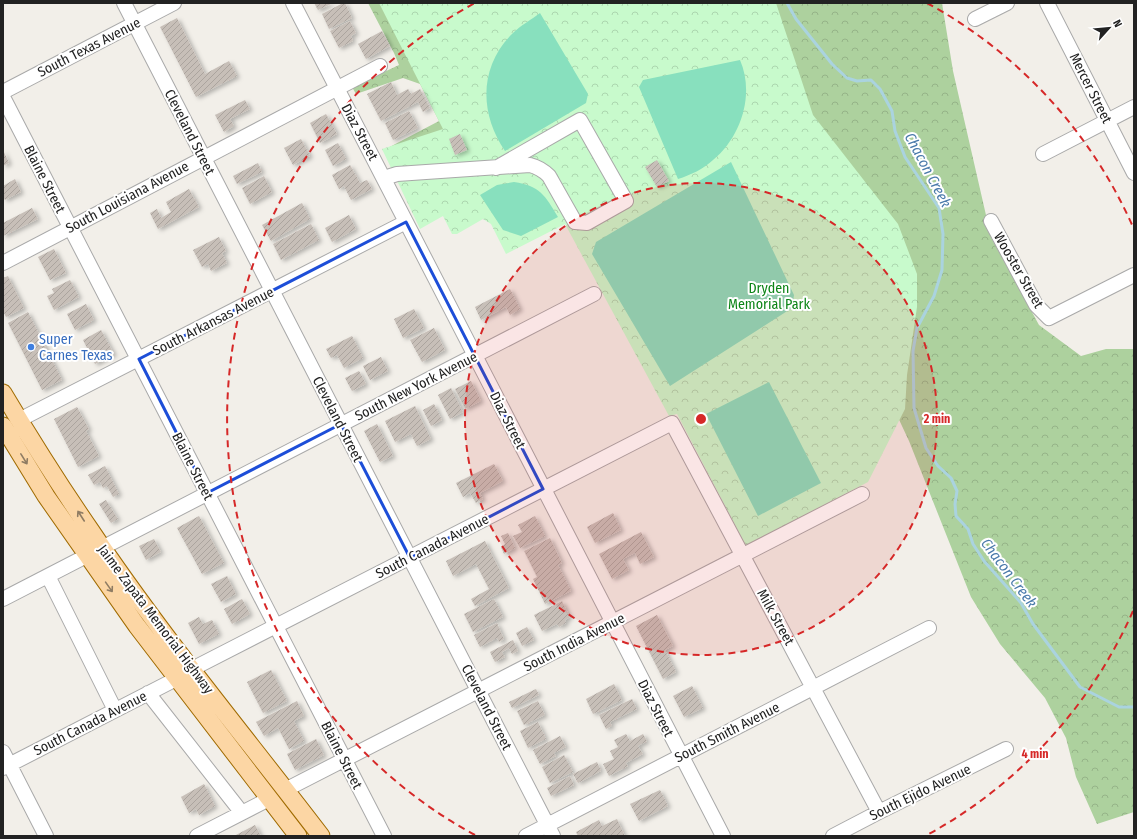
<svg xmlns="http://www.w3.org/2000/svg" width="1137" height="839" font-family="'Fira Sans Condensed',sans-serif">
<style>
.forest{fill:url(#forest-crowns)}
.park{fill:url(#park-crowns)}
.pitch{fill:#88e0be}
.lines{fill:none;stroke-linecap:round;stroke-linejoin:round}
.stream{stroke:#aad3df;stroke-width:3}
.building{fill:url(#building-hatch);filter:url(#shadow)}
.minor-casing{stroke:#a9a9a9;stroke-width:16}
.major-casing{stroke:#a06b00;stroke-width:19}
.minor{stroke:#fff;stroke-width:14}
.major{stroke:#fcd6a4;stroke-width:17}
.oneway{stroke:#8f7c63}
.marked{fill:none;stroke:#1d4ed8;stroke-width:3;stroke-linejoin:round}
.ring{fill:none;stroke:#d62828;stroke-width:2;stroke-dasharray:7 5}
.shop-dot{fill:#3f7fe0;stroke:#fff;stroke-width:1.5}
.labels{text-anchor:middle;stroke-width:4;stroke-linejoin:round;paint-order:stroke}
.street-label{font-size:14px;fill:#222;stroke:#fff}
.park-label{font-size:14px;fill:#0c8416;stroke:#fff}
.shop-label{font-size:14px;fill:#366cbe;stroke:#fff;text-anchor:start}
.water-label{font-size:15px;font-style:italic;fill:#4a7aab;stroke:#fff}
.centre{fill:#d62828;stroke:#fff;stroke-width:2}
.ring-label{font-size:12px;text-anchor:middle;font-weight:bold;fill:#d62828;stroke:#fff;stroke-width:4;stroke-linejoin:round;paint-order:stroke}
</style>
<defs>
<pattern id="forest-crowns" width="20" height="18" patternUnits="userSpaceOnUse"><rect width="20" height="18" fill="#add19e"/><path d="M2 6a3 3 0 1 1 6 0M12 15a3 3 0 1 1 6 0" fill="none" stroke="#95b388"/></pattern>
<pattern id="park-crowns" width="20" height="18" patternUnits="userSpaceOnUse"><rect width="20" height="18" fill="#c8facc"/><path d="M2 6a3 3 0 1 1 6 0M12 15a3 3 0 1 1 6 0" fill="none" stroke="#acd6af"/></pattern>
<pattern id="building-hatch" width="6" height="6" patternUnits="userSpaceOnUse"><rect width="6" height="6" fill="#c7bfb8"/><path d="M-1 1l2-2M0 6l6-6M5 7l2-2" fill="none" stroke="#aba49e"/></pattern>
<filter id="shadow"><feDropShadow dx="3" dy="2" stdDeviation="2" flood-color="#0004"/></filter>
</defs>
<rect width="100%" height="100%" fill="#f2efe9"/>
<path class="forest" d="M 368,3 L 430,3 L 449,129 L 382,151 L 439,121 L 420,84 L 403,78 L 356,94 L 352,87 L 399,65 L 394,53 Z
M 768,3 L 942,3 L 953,71 L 991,237 L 1039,325 L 1081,356 L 1106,349 L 1134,349 L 1134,812 L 1097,824 L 1076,777 L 1066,738 L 1045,698 L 1000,644 L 971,597 L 909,441 L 895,411 L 796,98 Z"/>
<path class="park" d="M 379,3 L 776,3 L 813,115 L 898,224 L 917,274 L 917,307 L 907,375 L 905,409 L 868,482 L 746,546 L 677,414 L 669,416 L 565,224 L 506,254 L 491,224 L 483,219 L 457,234 L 452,234 L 443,216 L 420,229 L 382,149 L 443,129 Z"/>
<path class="pitch" d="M 540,13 L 588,94 L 586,103 L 505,151 C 479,113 479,66 513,33 C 521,25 531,20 540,13 Z
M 740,60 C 755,94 741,137 713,160 C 703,169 691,175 678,179 L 639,87 L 643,80 Z
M 731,162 L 794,295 L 792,308 L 670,386 L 592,254 L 596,242 Z
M 514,182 C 540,186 545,195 558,217 L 521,236 L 503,230 L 480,195 L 497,185 Z
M 769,382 L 821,483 L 758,516 L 706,414 Z"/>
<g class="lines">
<path class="stream" d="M 787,3 L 796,19 L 832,64 L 847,78 L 857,81 L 871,80 L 880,89 L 892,111 L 895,131 L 905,157 L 939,208 L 943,234 L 942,270 L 934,296 L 917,328 L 913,351 L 914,408 L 926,448 L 938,466 L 951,478 L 957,491 L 955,504 L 956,516 L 968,529 L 973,544 L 984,561 L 1021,603 L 1033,624 L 1080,687 L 1119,707 L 1134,707"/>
</g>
<path class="building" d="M 314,3 L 333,3 L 318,10 Z
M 343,3 L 345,3 L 352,18 L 329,29 L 322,14 Z
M 177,18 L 205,74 L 229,61 L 237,76 L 196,97 L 160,27 Z
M 350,21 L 356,33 L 351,36 L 353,41 L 339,48 L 330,31 Z
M 382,31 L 390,46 L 366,59 L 358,44 Z
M 391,82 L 397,95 L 408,89 L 411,94 L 420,89 L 430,108 L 423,112 L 418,102 L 381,121 L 367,94 Z
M 245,100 L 250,109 L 230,119 L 234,126 L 224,132 L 215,115 Z
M 409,111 L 418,128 L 393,140 L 385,123 Z
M 326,114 L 337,134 L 320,143 L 310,123 Z
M 460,134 L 467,150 L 455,155 L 449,139 Z
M 301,139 L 310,156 L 293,165 L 284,148 Z
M 338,143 L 346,159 L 333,166 L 325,150 Z
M 3,150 L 9,163 L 3,166 Z
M 657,160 L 669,181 L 657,187 L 645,167 Z
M 258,163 L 262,172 L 237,184 L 233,176 Z
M 350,165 L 360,183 L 367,180 L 372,189 L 351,200 L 344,186 L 339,189 L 332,175 Z
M 264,176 L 272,192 L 250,204 L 242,188 Z
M 15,179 L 21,192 L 5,200 L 3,197 L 3,186 Z
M 189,189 L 199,207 L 158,229 L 150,213 L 157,209 L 161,218 L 171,212 L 166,202 Z
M 302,203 L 310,219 L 271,241 L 262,225 Z
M 32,208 L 38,219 L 3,236 L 3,223 Z
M 349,215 L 356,229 L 332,242 L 325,228 Z
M 311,224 L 319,240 L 281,260 L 273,244 Z
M 219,237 L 226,251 L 222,253 L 227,263 L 211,271 L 208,264 L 202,267 L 193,250 Z
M 54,249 L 66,273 L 50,280 L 38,257 Z
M 8,276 L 24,308 L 6,317 L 3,311 L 3,278 Z
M 70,280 L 79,297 L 54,310 L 47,296 L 54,293 L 52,289 Z
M 510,289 L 520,309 L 510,315 L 506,307 L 481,320 L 475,307 Z
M 86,304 L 94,320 L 75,330 L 67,314 Z
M 414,309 L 424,328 L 403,338 L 394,319 Z
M 28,312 L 62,380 L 42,390 L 8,323 Z
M 434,328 L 445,350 L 422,362 L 410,340 Z
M 101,330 L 114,354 L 95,364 L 83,340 Z
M 352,336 L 363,358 L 344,368 L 337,355 L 331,358 L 326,349 Z
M 381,357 L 388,371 L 370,380 L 363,366 Z
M 359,371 L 366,384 L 352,391 L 345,378 Z
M 471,381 L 481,401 L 465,409 L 455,389 Z
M 451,388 L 463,412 L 450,419 L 438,395 Z
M 434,404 L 442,420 L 431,426 L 423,410 Z
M 415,406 L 431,439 L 417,446 L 411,434 L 395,442 L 385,421 Z
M 77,407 L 89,429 L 86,431 L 99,456 L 78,467 L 54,419 Z
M 377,424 L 393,456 L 380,462 L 364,431 Z
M 494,464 L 503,481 L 480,493 L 483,499 L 476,503 L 470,493 L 463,497 L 456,483 Z
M 105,466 L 119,494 L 113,497 L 107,486 L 103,488 L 100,482 L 94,485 L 88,475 Z
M 106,500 L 118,519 L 111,523 L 99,504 Z
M 613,513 L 621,530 L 595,543 L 587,527 Z
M 199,516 L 224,563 L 202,574 L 177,528 Z
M 535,516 L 545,536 L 520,548 L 513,536 L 522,532 L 518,525 Z
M 641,532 L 654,557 L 640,564 L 635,553 L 623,559 L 629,570 L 612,579 L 599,554 Z
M 508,533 L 515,548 L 504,554 L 501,547 L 505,544 L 501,536 Z
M 550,538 L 562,563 L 558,565 L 571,591 L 545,604 L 533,579 L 537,577 L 524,551 Z
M 154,539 L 161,552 L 146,560 L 139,546 Z
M 485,541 L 509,588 L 475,606 L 471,599 L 489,589 L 476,564 L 453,576 L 446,561 Z
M 227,576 L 236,594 L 221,602 L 211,584 Z
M 242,599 L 250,614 L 232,624 L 224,609 Z
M 494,599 L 503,617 L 473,632 L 464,614 Z
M 562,601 L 570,617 L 565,620 L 566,623 L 559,627 L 557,624 L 542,631 L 534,615 Z
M 657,615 L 673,646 L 665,650 L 676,672 L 663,679 L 636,626 Z
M 199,617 L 203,624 L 212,620 L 219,634 L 199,644 L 188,623 Z
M 497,623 L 504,639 L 499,642 L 497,638 L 480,647 L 474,635 Z
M 527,627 L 534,640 L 522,646 L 516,633 Z
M 513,640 L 518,651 L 512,654 L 509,648 L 502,652 L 505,657 L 495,662 L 490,652 Z
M 271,670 L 287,701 L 263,713 L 247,682 Z
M 614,684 L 622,700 L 593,714 L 586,699 Z
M 692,686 L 703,708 L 684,717 L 673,696 Z
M 536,689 L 539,695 L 512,708 L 509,702 Z
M 632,699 L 637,709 L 610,722 L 612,726 L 606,729 L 599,715 Z
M 297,701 L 304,716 L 294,721 L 304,741 L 289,749 L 278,728 L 264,736 L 256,722 Z
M 538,701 L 545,715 L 524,725 L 517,711 Z
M 538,722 L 546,739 L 528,748 L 520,731 Z
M 626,734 L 630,741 L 643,734 L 647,741 L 638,746 L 643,754 L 626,763 L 628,766 L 609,776 L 603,764 L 614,759 L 610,751 L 618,747 L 614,740 Z
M 560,736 L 566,747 L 554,753 L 556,756 L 540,764 L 533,750 Z
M 316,739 L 324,755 L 295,770 L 287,754 Z
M 564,755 L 573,772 L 550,783 L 542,767 Z
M 597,762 L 601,771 L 578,783 L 573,774 Z
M 570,776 L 574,785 L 551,796 L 547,788 Z
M 204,784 L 215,806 L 199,815 L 196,809 L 189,813 L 181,797 Z
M 660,790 L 668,806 L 639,821 L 630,804 Z
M 617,819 L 625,836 L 578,836 L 576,832 L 599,820 L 602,826 Z
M 255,825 L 261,836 L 234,836 Z"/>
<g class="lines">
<g class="minor-casing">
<path id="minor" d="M 124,3 L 553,836
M 293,3 L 723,836
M 1047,3 L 1134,173
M 975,19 L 1007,3
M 3,92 L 174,3
M 3,97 L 384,836
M 1043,154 L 1134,107
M 384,178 L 397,174 L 530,165 C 538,167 543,170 549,176 L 575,222 L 587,223 L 626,201 L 580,120 L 496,168
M 991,221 L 1036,305 L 1049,318 L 1134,275
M 3,263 L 380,66
M 19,420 L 406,222
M 48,576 L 115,710
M 3,599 L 594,294
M 192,669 L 672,423 C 740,553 811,682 879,812
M 148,693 L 242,813
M 3,752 L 46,836
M 3,768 L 178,678
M 285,790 L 862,494
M 197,836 L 269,799
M 526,836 L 929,628
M 833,836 L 879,812 L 1006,749"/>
</g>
<g class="major-casing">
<path id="major" d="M 3,393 C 31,440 60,486 91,531 C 162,637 244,735 321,836
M 3,426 L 46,496 L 137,626 L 298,836"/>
</g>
<use href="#minor" class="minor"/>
<use href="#major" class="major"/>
</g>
<defs><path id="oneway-shaft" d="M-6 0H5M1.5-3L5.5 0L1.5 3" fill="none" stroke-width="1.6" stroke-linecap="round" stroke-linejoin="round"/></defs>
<g class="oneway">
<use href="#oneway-shaft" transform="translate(24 459) rotate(58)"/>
<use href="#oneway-shaft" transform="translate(81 516) rotate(-123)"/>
<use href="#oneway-shaft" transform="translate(109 587) rotate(55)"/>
</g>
<path class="marked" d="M 406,222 L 543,489 L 410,558 L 341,424 L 207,493 L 139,359 Z"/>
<circle cx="701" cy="419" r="236" fill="#d62828" fill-opacity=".12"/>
<g class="ring">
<circle cx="701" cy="419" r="236"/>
<path d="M1133 611A473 473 0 0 1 927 835M475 835A473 473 0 0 1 475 3M927 3A473 473 0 0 1 1133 227"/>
</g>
<circle class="shop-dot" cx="31" cy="347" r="4"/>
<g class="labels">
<g class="street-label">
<text transform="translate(89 47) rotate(-27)" y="5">South Texas Avenue</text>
<text transform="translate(1091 88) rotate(63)" y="5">Mercer Street</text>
<text transform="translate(190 132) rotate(63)" y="5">Cleveland Street</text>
<text transform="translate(360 132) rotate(62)" y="5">Diaz Street</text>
<text transform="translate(45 179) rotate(63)" y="5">Blaine Street</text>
<text transform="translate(127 197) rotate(-28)" y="5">South Louisiana Avenue</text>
<text transform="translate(1019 270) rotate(60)" y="5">Wooster Street</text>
<text transform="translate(213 321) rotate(-27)" y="5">South Arkansas Avenue</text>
<text transform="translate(416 386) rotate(-27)" y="5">South New York Avenue</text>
<text transform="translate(338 419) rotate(63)" y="5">Cleveland Street</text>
<text transform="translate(508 420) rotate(63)" y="5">Diaz Street</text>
<text transform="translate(193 466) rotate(63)" y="5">Blaine Street</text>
<text transform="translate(432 546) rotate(-27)" y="5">South Canada Avenue</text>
<text transform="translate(776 617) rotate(61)" y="5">Milk Street</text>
<text transform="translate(156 619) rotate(53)" y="5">Jaime Zapata Memorial Highway</text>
<text transform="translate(574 642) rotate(-27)" y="5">South India Avenue</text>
<text transform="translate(487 707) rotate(63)" y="5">Cleveland Street</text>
<text transform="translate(656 708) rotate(63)" y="5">Diaz Street</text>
<text transform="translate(90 723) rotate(-27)" y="5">South Canada Avenue</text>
<text transform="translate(727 732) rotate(-27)" y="5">South Smith Avenue</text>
<text transform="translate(342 755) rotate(63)" y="5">Blaine Street</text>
<text transform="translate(920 792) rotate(-26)" y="5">South Ejido Avenue</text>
</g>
<g class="park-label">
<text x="769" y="293">Dryden<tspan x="769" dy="16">Memorial Park</tspan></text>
</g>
<g class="shop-label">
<text x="39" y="344">Super<tspan x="39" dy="16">Carnes Texas</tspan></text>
</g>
<g class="water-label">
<text transform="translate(928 170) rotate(62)" y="5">Chacon Creek</text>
<text transform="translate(1009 573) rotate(53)" y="5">Chacon Creek</text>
</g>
</g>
<circle cx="701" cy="419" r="6" class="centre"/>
<g class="ring-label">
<text x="937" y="423">2 min</text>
<text x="1035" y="758">4 min</text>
</g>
<rect width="1137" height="839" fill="none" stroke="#222222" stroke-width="8"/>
<g transform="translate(1109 28) rotate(63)" stroke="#ffffff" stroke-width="3" paint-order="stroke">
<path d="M0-3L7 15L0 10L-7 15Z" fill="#222222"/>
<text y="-6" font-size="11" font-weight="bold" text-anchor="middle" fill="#222222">N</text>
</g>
</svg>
